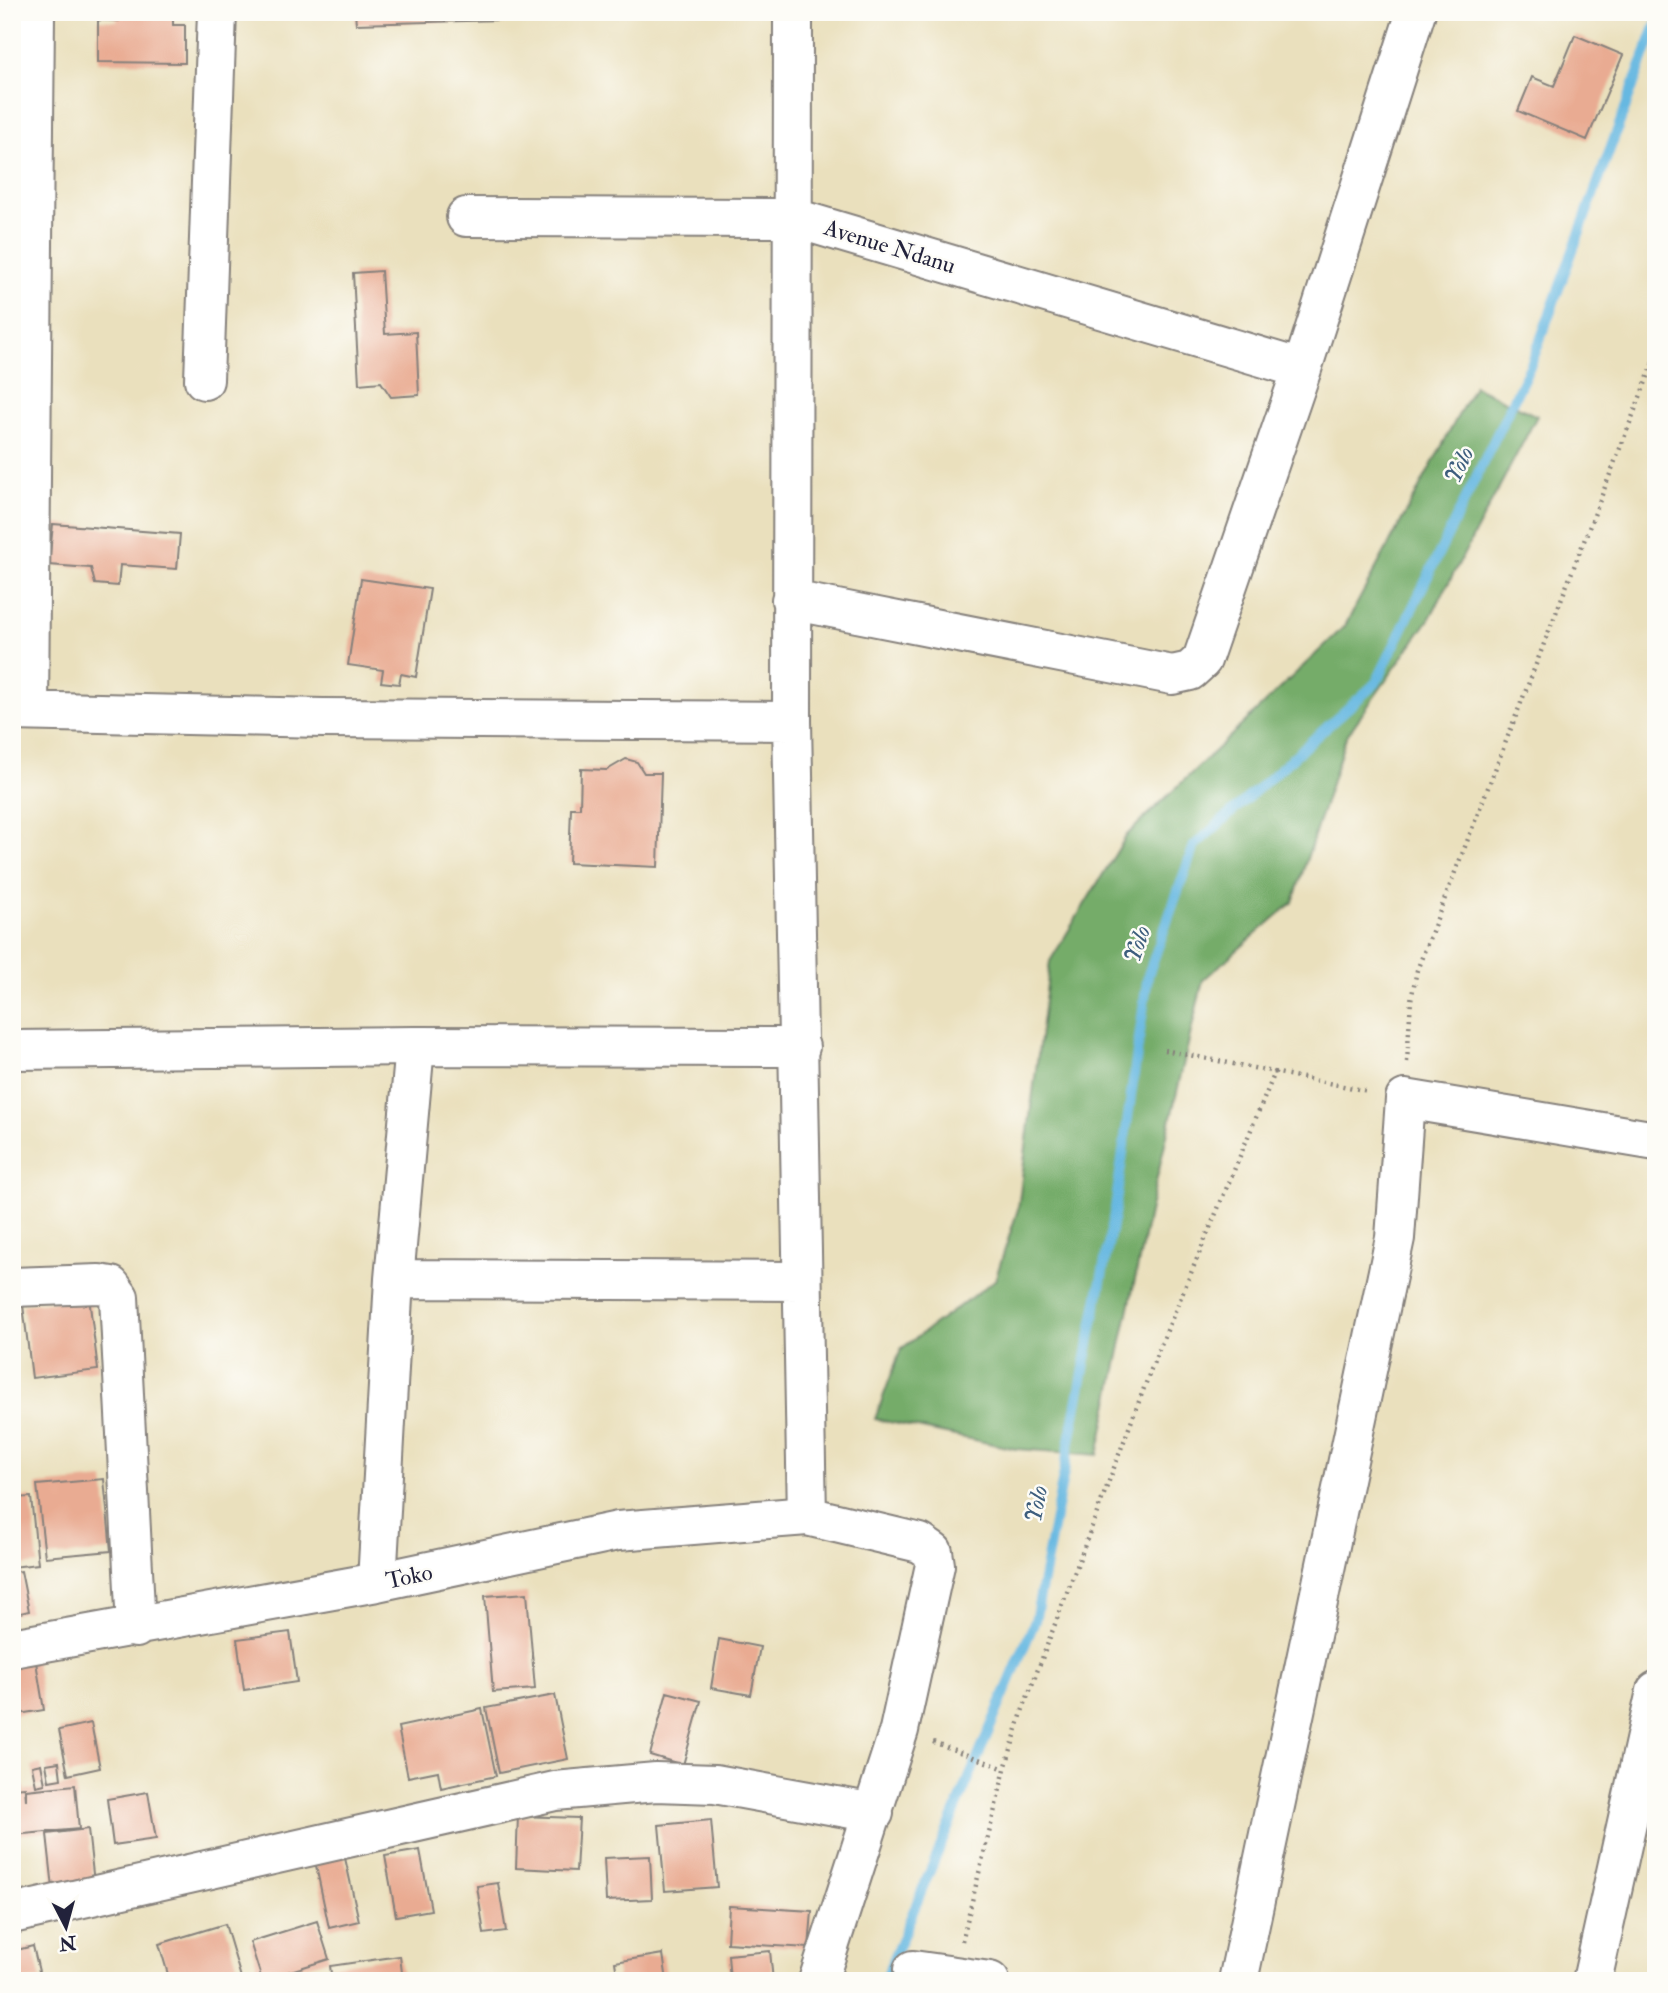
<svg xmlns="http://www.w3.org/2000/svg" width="1668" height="1993" font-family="'IM FELL Double Pica',serif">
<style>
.forest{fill:#74ac69;stroke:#4b6752;stroke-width:2}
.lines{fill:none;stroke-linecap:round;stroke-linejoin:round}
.stream{stroke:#66b8e1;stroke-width:10}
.building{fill:#e9ab92}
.minor-casing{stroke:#86817c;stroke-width:42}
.path{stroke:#86817c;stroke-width:4.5;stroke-dasharray:2 5;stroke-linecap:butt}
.minor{stroke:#fff;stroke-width:38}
.labels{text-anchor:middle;stroke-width:5;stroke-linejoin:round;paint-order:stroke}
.street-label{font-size:23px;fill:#22223b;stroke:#fdfcf7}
.water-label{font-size:24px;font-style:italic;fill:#3d5e7d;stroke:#fdfcf7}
</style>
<rect width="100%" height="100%" fill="#fdfcf7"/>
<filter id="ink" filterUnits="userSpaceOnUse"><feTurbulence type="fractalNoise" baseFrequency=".0143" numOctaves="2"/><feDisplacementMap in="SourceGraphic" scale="14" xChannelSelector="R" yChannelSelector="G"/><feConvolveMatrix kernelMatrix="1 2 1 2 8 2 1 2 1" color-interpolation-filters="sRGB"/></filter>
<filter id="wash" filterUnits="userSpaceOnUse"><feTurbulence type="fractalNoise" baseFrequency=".00686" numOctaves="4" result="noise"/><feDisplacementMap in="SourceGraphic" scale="28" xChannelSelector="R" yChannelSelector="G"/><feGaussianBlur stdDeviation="1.57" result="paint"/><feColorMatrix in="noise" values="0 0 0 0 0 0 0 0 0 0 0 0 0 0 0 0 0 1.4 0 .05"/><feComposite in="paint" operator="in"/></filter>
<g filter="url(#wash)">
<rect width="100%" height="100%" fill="#eae0bd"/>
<path class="forest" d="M 1474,386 L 1537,416 L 1430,618 L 1346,737 L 1293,902 L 1203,980 L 1150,1208 L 1098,1455 L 1016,1449 L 875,1419 L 901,1349 L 995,1280 L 1018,1209 L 1050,961 L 1127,835 L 1345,626 Z"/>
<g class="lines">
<path class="stream" d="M 884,1981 L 1035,1621 L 1115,1209 L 1148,975 L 1194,846 L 1376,683 L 1532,362 L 1656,24"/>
</g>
<g id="blocks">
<path class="building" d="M 111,12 L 202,12 L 202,17 L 173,17 L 173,25 L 185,25 L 185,63 L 98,62 L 98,20 L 118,21 Z
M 355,12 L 501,12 L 501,20 L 356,24 Z
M 1575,35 L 1623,55 L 1587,140 L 1518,111 L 1532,77 L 1554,86 Z
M 381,271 L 385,334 L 416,332 L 419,395 L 391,397 L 381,382 L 359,384 L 353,273 Z
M 53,524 L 180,534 L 177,569 L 120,565 L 118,586 L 95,584 L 91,568 L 49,565 Z
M 361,579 L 430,589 L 416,677 L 401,674 L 399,684 L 381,682 L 383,670 L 348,665 Z
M 626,759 L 637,762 L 644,773 L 661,773 L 658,867 L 569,863 L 571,808 L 580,808 L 581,769 L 607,770 Z
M 89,1297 L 98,1370 L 32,1378 L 23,1305 Z
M 104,1479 L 111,1551 L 45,1557 L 37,1485 Z
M 31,1497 L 38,1564 L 12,1567 L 12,1498 Z
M 21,1571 L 29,1611 L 12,1615 L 12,1572 Z
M 527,1593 L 535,1689 L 493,1692 L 485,1596 Z
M 290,1632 L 297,1682 L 244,1690 L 237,1639 Z
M 719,1639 L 760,1647 L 751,1695 L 711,1688 Z
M 35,1656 L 44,1710 L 12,1715 L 12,1659 Z
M 667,1692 L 701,1701 L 683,1765 L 650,1755 Z
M 555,1695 L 568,1759 L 499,1773 L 486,1708 Z
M 482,1709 L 496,1776 L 441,1788 L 438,1771 L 408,1777 L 398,1727 Z
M 91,1723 L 100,1768 L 68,1775 L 59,1730 Z
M 59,1762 L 61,1779 L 49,1781 L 46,1764 Z
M 41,1764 L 45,1784 L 36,1786 L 32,1766 Z
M 75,1785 L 79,1829 L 13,1835 L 12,1788 L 25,1787 L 26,1800 L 26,1790 Z
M 148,1792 L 156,1839 L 113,1845 L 107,1799 Z
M 518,1816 L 579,1818 L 576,1871 L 516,1868 Z
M 711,1820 L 717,1887 L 665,1891 L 659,1825 Z
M 88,1829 L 94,1883 L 53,1888 L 47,1834 Z
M 343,1849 L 359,1921 L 329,1928 L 314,1856 Z
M 420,1850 L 431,1910 L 396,1916 L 385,1856 Z
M 650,1856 L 652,1899 L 606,1901 L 604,1858 Z
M 498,1883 L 506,1931 L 484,1934 L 477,1886 Z
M 729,1906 L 812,1911 L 809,1948 L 727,1943 Z
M 317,1921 L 329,1959 L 262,1980 L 250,1942 Z
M 225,1924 L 242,1981 L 170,1981 L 159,1944 Z
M 33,1946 L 41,1980 L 20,1981 L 13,1951 Z
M 770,1951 L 773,1981 L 730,1981 L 728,1955 Z
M 663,1954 L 667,1981 L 618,1981 L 615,1962 Z
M 400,1956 L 403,1981 L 332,1981 L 330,1966 Z
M 462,1976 L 462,1981 L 439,1981 L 438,1978 Z"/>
</g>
</g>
<g filter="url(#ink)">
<use href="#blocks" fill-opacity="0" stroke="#86817c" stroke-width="2"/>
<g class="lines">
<g class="minor-casing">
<path id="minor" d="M 793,12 L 792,721 L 807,1516
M 466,217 L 794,218 L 1302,369
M 204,380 L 217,12
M 791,600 L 1172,675 L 1190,671 L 1202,660 L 1302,369 L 1416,12
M 12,711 L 323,718 L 792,721
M 29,711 L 35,12
M 12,1050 L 415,1046 L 800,1047
M 394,1279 L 802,1281
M 12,1287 L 99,1284 L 111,1286 L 119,1297 L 136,1628
M 377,1582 L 394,1279 L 415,1046
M 12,1648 L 377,1582 L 618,1531 L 807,1516 L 920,1543 L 933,1552 L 935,1565 L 899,1730 L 818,1981
M 12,1914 L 555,1791 L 656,1782 L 715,1784 L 874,1813
M 913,1970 L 990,1981
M 1238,1981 L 1395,1238 L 1405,1099 L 1656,1141
M 1592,1981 L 1656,1691"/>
</g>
<path class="path" d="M 1164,1050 L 1368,1091
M 1407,1062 L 1411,1000 L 1417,970 L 1656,356
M 933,1742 L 1005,1769
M 962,1941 L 1005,1769 L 1023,1709 L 1155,1359 L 1276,1070"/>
<use href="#minor" class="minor"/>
</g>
</g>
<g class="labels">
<g class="street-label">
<text transform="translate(890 246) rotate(17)" y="8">Avenue Ndanu</text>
<text transform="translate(409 1576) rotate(-12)" y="8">Toko</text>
</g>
<g class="water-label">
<text transform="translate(1459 465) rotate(-64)" y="8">Yolo</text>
<text transform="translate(1137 944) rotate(-71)" y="8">Yolo</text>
<text transform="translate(1036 1504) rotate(-79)" y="8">Yolo</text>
</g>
</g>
<rect width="1668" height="1993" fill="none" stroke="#fdfcf7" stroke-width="42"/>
<g transform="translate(66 1927) rotate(174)" stroke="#fdfcf7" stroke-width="5" paint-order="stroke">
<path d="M0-5L12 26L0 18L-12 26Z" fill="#22223b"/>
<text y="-10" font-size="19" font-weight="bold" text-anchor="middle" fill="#22223b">N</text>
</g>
</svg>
